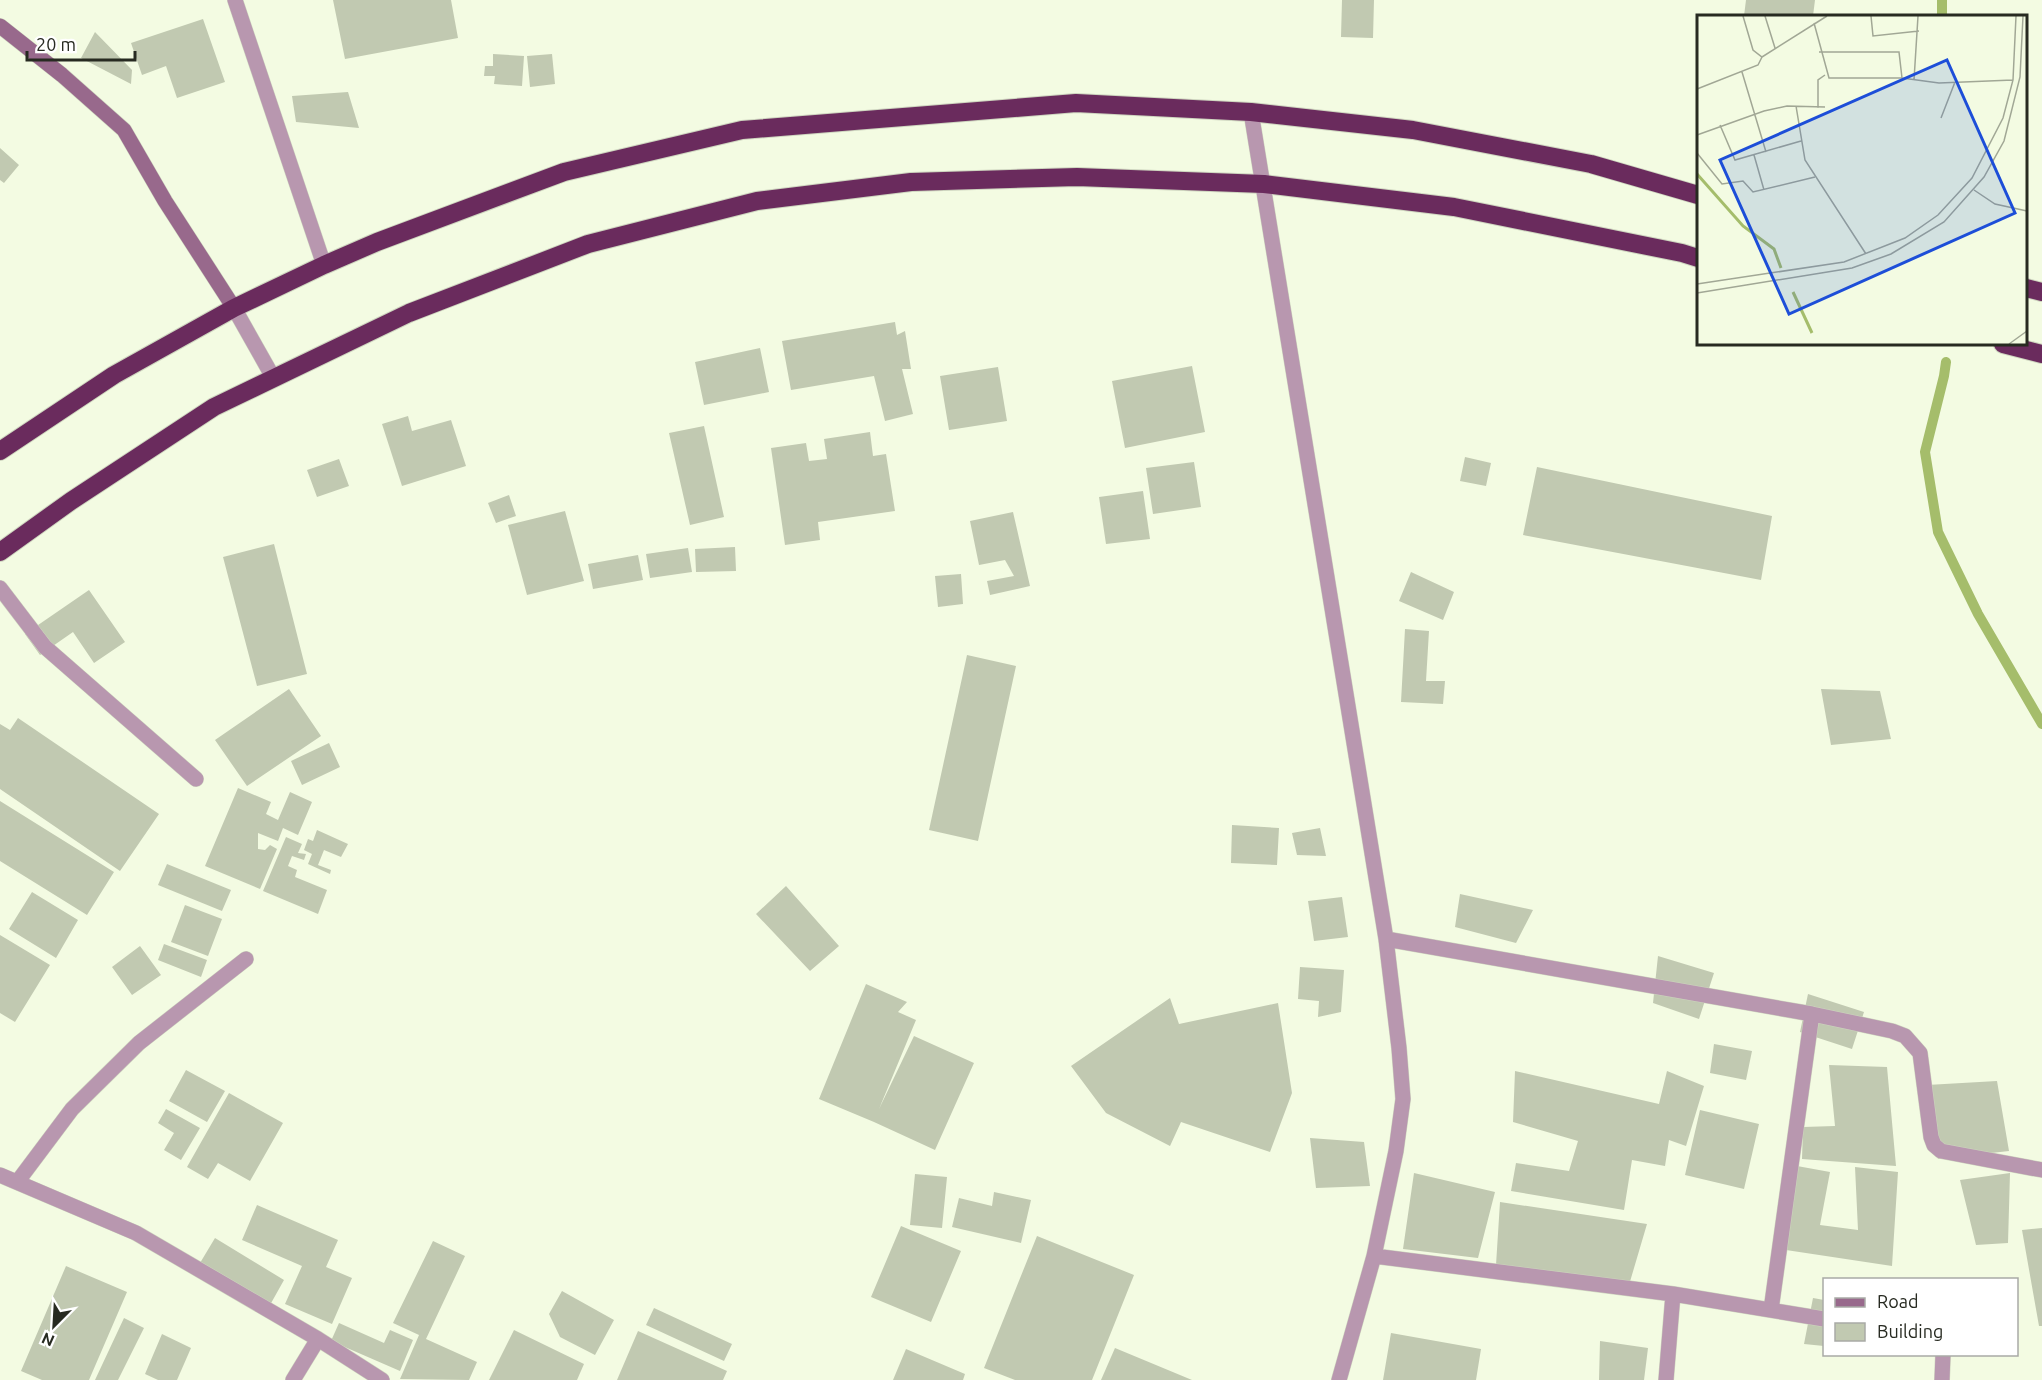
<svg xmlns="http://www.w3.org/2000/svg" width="2042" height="1380" font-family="Ubuntu,sans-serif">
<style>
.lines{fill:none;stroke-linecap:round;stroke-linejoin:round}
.stream{stroke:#a5bd6b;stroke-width:10}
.building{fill:#c1c9b1}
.lane-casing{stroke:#ced5bf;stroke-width:16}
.street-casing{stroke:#ced5bf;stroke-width:16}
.secondary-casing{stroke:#ced5bf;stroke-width:16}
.highway-casing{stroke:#ced5bf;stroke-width:20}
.lane{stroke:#b897af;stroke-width:15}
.street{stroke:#b897af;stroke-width:15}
.secondary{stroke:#98698c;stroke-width:15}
.highway{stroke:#6a2b5d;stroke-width:18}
.inset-river{fill:none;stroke:#a5bd6b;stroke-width:3}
.inset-road{fill:none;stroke:#a1a795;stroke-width:1.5}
.view{fill:#1d4ed8;fill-opacity:0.15;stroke:#1d4ed8;stroke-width:3}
.inset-edge{fill:none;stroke:#272a21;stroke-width:3}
</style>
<rect width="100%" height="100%" fill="#f3fbe2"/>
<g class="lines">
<path class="stream" d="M 1942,0 L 1942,16
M 1946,362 L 1944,376 L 1925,452 L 1938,532 L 1978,614 L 2042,724"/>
</g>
<path class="building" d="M 333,0 L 451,0 L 458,38 L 345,59 Z
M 1342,0 L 1374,0 L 1373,38 L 1341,37 Z
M 1746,0 L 1815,0 L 1813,16 L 1744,16 Z
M 203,19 L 225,82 L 177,98 L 166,66 L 142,75 L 131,43 Z
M 95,32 L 132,70 L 131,84 L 81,58 Z
M 493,54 L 524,56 L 522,86 L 494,84 L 495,76 L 484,76 L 485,66 L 493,66 Z
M 552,54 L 555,84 L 530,87 L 527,56 Z
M 348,92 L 359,128 L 296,122 L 292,96 Z
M 0,148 L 19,165 L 4,183 L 0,180 Z
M 895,322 L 897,335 L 905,331 L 911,369 L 902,369 L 913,414 L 885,421 L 874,376 L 791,390 L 782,341 Z
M 760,348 L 769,392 L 704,405 L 695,362 Z
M 1192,366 L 1205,432 L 1125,448 L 1112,381 Z
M 998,367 L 1007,421 L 949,430 L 940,376 Z
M 408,416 L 412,431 L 451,420 L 466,466 L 402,486 L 382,424 Z
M 704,426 L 724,517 L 690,525 L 669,433 Z
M 870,432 L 873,456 L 886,454 L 895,511 L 818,522 L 820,540 L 785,545 L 771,448 L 806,443 L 809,461 L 827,459 L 824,439 Z
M 1465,457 L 1491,463 L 1486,486 L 1460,481 Z
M 339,459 L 349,486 L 317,497 L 307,470 Z
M 1194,462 L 1201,507 L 1153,514 L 1146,468 Z
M 1537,467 L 1772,516 L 1761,580 L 1523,535 Z
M 1143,491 L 1150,539 L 1106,544 L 1099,497 Z
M 509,495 L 516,516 L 496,523 L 488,503 Z
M 565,511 L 584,581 L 527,595 L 508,525 Z
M 1013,512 L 1030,586 L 990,595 L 987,581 L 1014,576 L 1005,560 L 979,565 L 970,521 Z
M 274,544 L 307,674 L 257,686 L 223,557 Z
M 735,547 L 736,571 L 696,572 L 695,549 Z
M 688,548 L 692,572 L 650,578 L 646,554 Z
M 638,555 L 643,580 L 593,589 L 588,564 Z
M 1411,572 L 1454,592 L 1443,620 L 1399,601 Z
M 961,574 L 963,604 L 938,607 L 935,576 Z
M 89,590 L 125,642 L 94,663 L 73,632 L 40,655 L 25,634 Z
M 1405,629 L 1429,631 L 1426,681 L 1445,681 L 1443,704 L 1401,702 Z
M 967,655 L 1016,666 L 978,841 L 929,830 Z
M 289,689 L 321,736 L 247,786 L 215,740 Z
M 1821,689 L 1880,691 L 1891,739 L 1831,745 Z
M 18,718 L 159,814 L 120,871 L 0,789 L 0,724 L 10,730 Z
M 329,743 L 340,767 L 302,785 L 291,761 Z
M 238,788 L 271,802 L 266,814 L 278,820 L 290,792 L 312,802 L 298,835 L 283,828 L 278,841 L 258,833 L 258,849 L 265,850 L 270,845 L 277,849 L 260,889 L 205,866 Z
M 0,801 L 114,872 L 87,915 L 0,861 Z
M 1232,825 L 1279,828 L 1277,865 L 1231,863 Z
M 1320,828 L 1326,856 L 1297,855 L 1292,833 Z
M 317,830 L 348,844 L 341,857 L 324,850 L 318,865 L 331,870 L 330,874 L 308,864 L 312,854 L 304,850 L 308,839 L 313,841 Z
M 286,837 L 302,844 L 298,853 L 306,854 L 304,860 L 292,856 L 288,866 L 297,870 L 295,877 L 327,890 L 318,914 L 263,891 Z
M 167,864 L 231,890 L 222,911 L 158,885 Z
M 786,886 L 839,946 L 810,971 L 756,914 Z
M 32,892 L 78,920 L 56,958 L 9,929 Z
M 1460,894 L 1533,910 L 1516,943 L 1455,927 Z
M 1342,897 L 1348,937 L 1314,941 L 1308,901 Z
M 185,905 L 222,919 L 208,956 L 171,942 Z
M 0,935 L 50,965 L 15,1022 L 0,1013 Z
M 164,944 L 207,960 L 201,977 L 158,960 Z
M 140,946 L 161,975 L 132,995 L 112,967 Z
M 1658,956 L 1714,973 L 1699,1019 L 1653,1003 Z
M 1300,967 L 1344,970 L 1341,1012 L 1318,1017 L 1319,1001 L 1298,999 Z
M 866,984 L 907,1002 L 898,1012 L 916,1020 L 879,1109 L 914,1036 L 974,1063 L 935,1150 L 874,1122 L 819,1099 Z
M 1808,994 L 1864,1012 L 1852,1049 L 1800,1032 Z
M 1170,998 L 1179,1024 L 1278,1003 L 1292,1093 L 1270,1152 L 1181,1122 L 1170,1146 L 1106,1113 L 1071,1066 Z
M 1714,1044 L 1752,1051 L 1746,1080 L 1710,1073 Z
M 1829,1065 L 1887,1067 L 1896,1166 L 1802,1159 L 1803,1127 L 1835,1126 Z
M 186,1070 L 225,1091 L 207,1122 L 169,1101 Z
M 1515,1071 L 1659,1104 L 1667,1071 L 1704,1086 L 1686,1146 L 1669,1140 L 1665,1166 L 1632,1160 L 1624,1210 L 1511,1191 L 1516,1163 L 1569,1171 L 1578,1141 L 1513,1122 Z
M 1997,1081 L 2009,1151 L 1938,1159 L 1927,1085 Z
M 229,1093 L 283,1123 L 250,1181 L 218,1163 L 208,1179 L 187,1167 Z
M 166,1109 L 200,1128 L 181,1160 L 164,1150 L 174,1133 L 158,1123 Z
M 1700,1110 L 1759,1124 L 1744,1189 L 1685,1175 Z
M 1310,1138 L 1364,1142 L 1370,1186 L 1316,1188 Z
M 1797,1166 L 1830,1172 L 1820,1225 L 1858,1230 L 1855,1167 L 1898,1172 L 1892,1266 L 1786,1250 Z
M 1414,1173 L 1495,1192 L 1478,1258 L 1403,1249 Z
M 2010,1173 L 2008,1243 L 1976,1245 L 1960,1180 Z
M 915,1174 L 947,1177 L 942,1228 L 910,1225 Z
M 994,1192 L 1031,1200 L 1021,1243 L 952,1227 L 959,1198 L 992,1206 Z
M 1500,1202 L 1647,1224 L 1629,1285 L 1496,1265 Z
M 257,1205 L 338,1240 L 326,1267 L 352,1278 L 332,1324 L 285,1304 L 302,1266 L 242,1240 Z
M 901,1226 L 961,1251 L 931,1322 L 871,1297 Z
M 2042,1228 L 2042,1326 L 2039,1326 L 2022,1230 Z
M 1037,1236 L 1134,1275 L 1092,1380 L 1015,1380 L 984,1368 Z
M 215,1238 L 284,1280 L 270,1305 L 200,1263 Z
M 433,1241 L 465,1256 L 426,1339 L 477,1362 L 469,1380 L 400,1379 L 419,1335 L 393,1323 Z
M 66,1266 L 127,1292 L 89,1380 L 42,1380 L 21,1371 Z
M 562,1291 L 614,1320 L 595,1355 L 560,1337 L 549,1314 Z
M 1813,1298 L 1824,1300 L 1824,1346 L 1804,1344 Z
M 654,1308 L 732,1344 L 724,1361 L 646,1325 Z
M 124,1318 L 144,1328 L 118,1380 L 95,1380 Z
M 339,1323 L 384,1343 L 390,1330 L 413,1340 L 400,1371 L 331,1341 Z
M 514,1330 L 584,1364 L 577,1380 L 489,1380 Z
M 638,1331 L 727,1371 L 723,1380 L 617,1380 Z
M 1391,1333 L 1481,1349 L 1476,1380 L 1383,1380 Z
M 162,1334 L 191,1348 L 177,1380 L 158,1380 L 145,1374 Z
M 1600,1341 L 1648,1348 L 1644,1380 L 1599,1380 Z
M 1115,1348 L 1192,1380 L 1101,1380 Z
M 906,1349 L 965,1374 L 963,1380 L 893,1380 Z"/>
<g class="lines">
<g class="lane-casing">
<path id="lane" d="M 235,0 L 324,265
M 234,308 L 274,379
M 0,588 L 45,647 L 196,779"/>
</g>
<g class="street-casing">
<path id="street" d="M 1251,112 L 1386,939 L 1399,1048 L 1403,1099 L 1396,1151 L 1374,1256 L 1339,1380
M 1386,939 L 1812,1014 L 1892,1031 L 1905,1036 L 1920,1053 L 1931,1137 L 1934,1145 L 1941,1151 L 2042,1170
M 0,1175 L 136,1233 L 318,1339 L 382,1380
M 18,1181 L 72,1109 L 139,1043 L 246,959
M 1374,1256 L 1673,1294 L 1824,1319
M 1771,1310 L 1812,1014
M 293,1380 L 318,1339
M 1666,1380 L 1673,1294
M 1942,1380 L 1943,1354"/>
</g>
<g class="secondary-casing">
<path id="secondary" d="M 0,26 L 62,75 L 124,130 L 165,201 L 234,308"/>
</g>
<g class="highway-casing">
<path id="highway" d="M 2026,288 L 2042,292
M 2003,344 L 2042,354
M 0,451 L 114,375 L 234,308 L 324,265 L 377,242 L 564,172 L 742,130 L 1076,103 L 1251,112 L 1413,130 L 1591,164 L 1698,195
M 0,552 L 71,501 L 214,407 L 409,313 L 588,244 L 757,201 L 911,182 L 1077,177 L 1264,184 L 1454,207 L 1682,253 L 1698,258"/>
</g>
<use href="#lane" class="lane"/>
<use href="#street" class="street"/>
<use href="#secondary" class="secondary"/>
<use href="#highway" class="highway"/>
</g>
<g transform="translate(1697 15)">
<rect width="330" height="330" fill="#f3fbe2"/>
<path class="inset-river" d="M 0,159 L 46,211 L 77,234 L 84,253M 96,277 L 115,318"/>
<path class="inset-road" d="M 46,1 L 56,35 L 65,42 L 130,1M 68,1 L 78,33M 174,1 L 176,21 L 222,16M 117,8 L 132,63 L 205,63 L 242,68 L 316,65M 122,37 L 202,37 L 205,63M 45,57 L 69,137M 217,65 L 221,1M 0,74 L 61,50 L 65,42M 99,91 L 108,145 L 169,239M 121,93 L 121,65 L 128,60M 244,103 L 258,67M 23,110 L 38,145 L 104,126M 0,120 L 67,96 L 90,91 L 128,92M 0,138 L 25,169 L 46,166 L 56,177 L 118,162M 57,140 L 67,175M 277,175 L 298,189 L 330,196M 0,269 L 147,247 L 208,223 L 241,200 L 275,163 L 306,103 L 316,65 L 319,1M 0,278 L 155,253 L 194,239 L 247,207 L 287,162 L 307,126 L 323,62 L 326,1M 312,329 L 330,316"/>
<path class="view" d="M 250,45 L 318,198 L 92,299 L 23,145 Z"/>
<rect width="330" height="330" class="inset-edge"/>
</g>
<rect x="1823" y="1278" width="195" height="78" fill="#ffffff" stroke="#a9aaa6" stroke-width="1.5"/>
<rect x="1835" y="1298" width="30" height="9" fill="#98698c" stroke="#a9aaa6" stroke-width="1.5"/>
<text x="1877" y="1308" font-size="18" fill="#272a21">Road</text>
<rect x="1835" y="1323" width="30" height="18" fill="#c1c9b1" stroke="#a9aaa6" stroke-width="1.5"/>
<text x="1877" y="1338" font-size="18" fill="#272a21">Building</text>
<g transform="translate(54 1326) rotate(204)" stroke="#ffffff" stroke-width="4.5" paint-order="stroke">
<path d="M0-4.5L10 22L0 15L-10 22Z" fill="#272a21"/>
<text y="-9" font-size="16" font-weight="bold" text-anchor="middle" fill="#272a21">N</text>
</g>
<path d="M27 51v9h108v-9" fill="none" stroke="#272a21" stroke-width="3"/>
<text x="36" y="51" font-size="18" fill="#272a21" stroke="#ffffff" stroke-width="4.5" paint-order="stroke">20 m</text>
</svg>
